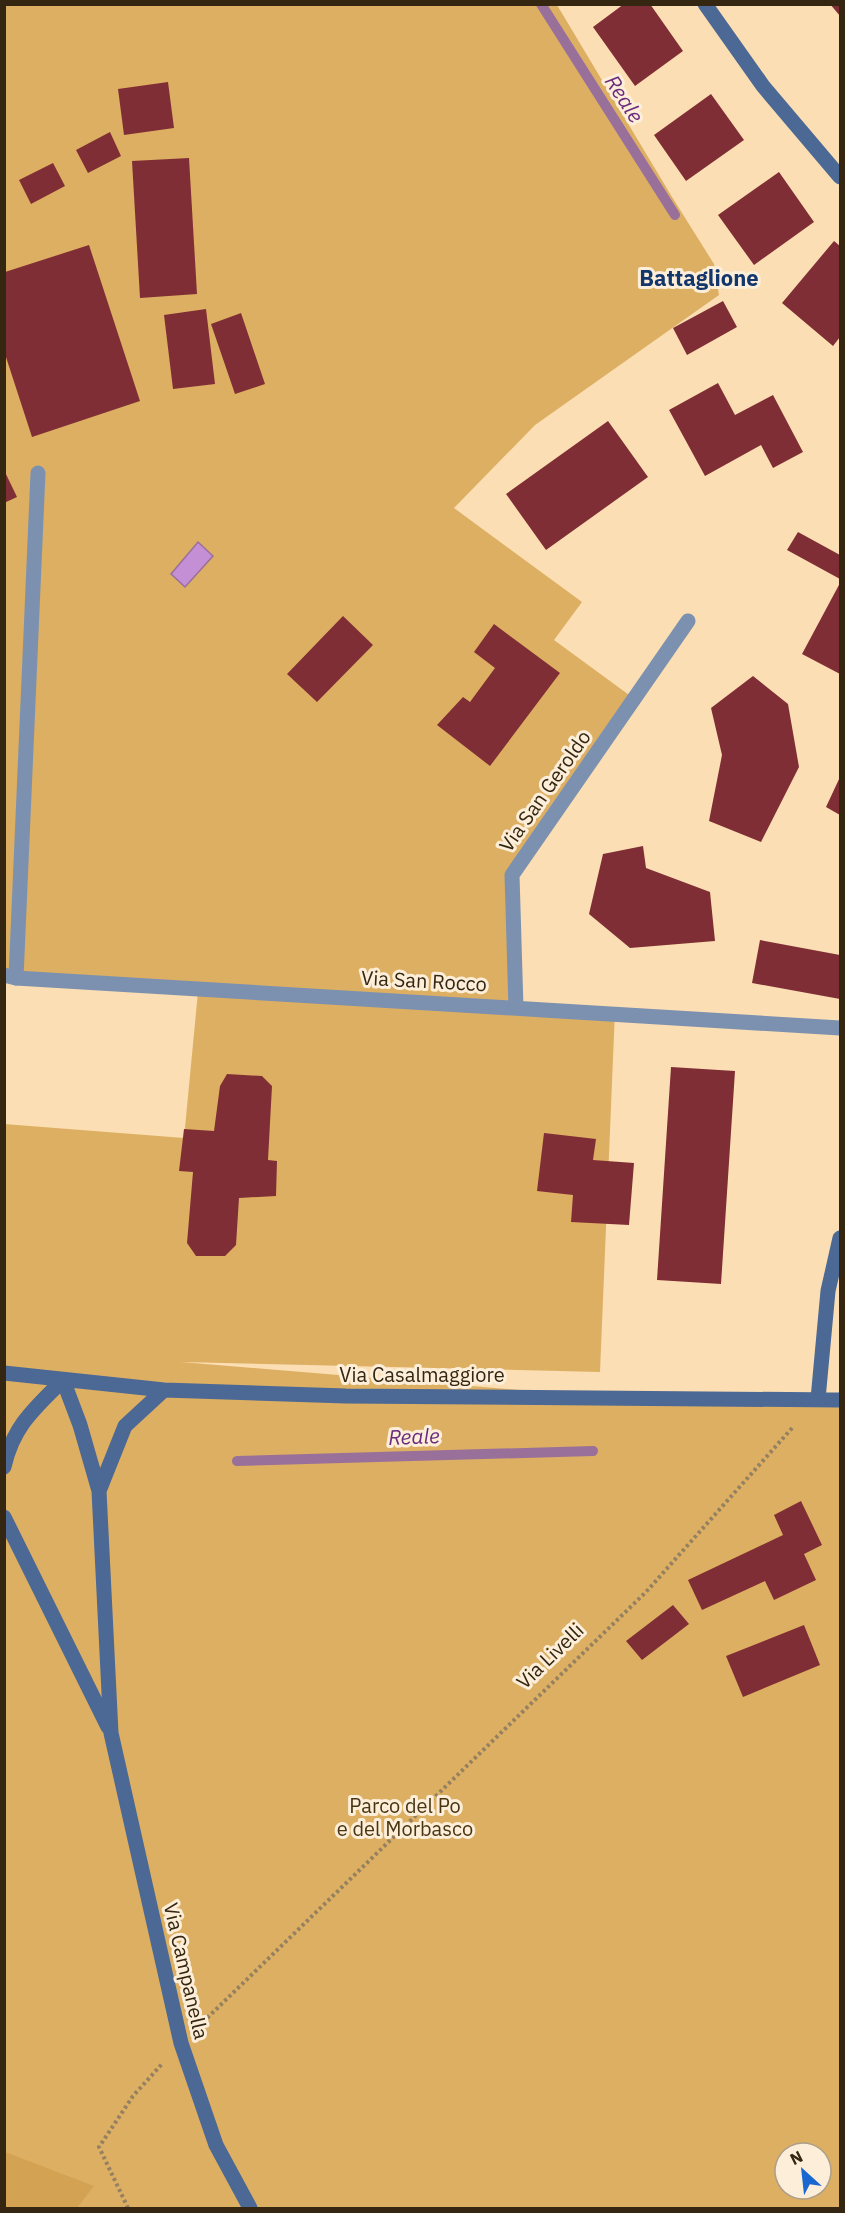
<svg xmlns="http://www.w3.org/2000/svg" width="845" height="2213" font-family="'IBM Plex Sans',sans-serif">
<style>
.green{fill:#ddaf63;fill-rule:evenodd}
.forest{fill:#d3a252}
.water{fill:#c48fd4;stroke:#99709a;stroke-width:1.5}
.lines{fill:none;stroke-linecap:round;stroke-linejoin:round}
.stream{stroke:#99709a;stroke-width:10}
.building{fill:#802e35}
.path{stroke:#958060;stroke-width:4;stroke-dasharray:3 3;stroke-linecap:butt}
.lane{stroke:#7c91af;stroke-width:15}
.street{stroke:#7c91af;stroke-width:15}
.secondary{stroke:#4c6894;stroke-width:15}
.labels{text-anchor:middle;stroke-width:6;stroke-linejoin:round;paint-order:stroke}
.street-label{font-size:20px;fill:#342611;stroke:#fceed9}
.park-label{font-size:20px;fill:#493512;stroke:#fceed9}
.water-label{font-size:21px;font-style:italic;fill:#6b2b7d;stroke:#fceed9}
.quarter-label{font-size:22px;font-weight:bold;fill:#13376c;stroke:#fceed9}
</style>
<rect width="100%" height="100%" fill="#fbdeb3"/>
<path class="green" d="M 5,5 L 557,5 L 672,197 L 714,264 L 719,295 L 535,425 L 454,508 L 582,602 L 554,640 L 640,703 L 513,875 L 516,1008 L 615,1010 L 600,1372 L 181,1362 L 592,1396 L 818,1399 L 840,1408 L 840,2208 L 5,2208 L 4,1124 L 184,1138 L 198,992 L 5,979 ZM 785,2153 L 821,2153 L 821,2189 L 785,2189 Z"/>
<path class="forest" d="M 5,2152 L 94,2186 L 77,2208 L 5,2208 Z"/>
<path class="water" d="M 198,542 L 213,556 L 185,587 L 171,574 Z"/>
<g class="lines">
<path class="stream" d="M 541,4 L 675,215
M 237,1461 L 593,1451"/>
</g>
<path class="building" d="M 624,4 L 650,4 L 683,51 L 635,86 L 593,27 Z
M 830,4 L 840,4 L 840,16 Z
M 168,82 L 174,128 L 124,135 L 118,89 Z
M 711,94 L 744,140 L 686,181 L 654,135 Z
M 110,132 L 121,156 L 88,173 L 76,150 Z
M 189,158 L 197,294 L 140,298 L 132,161 Z
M 53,163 L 65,186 L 31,204 L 19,180 Z
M 779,172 L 814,222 L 754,265 L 718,215 Z
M 834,241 L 840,246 L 840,337 L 833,346 L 782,303 Z
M 89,245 L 140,401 L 32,437 L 5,354 L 5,272 Z
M 723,301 L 737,327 L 687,355 L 673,328 Z
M 206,309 L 215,384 L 173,389 L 164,315 Z
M 241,313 L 265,384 L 235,394 L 211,324 Z
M 718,383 L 735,415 L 773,395 L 803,452 L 773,468 L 761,445 L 705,476 L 669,410 Z
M 608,421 L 648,477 L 546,550 L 506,494 Z
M 4,470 L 17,497 L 4,503 Z
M 798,532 L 840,555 L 840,579 L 787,550 Z
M 840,583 L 840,674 L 802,654 Z
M 343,616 L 373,645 L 317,702 L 287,674 Z
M 494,624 L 560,673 L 490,766 L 437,725 L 463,697 L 470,702 L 495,668 L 474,652 Z
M 753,676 L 788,704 L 799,767 L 761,842 L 709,821 L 722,755 L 711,708 Z
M 840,777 L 840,815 L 826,807 Z
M 643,846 L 646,868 L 710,892 L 715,941 L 630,948 L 589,914 L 603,854 Z
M 760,940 L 840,955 L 840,999 L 752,983 Z
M 671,1067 L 735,1071 L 721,1284 L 657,1280 Z
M 227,1074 L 262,1076 L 272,1086 L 268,1160 L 277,1161 L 276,1196 L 239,1198 L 236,1245 L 225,1256 L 196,1256 L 187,1243 L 193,1172 L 179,1171 L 184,1129 L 214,1131 L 220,1086 Z
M 544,1133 L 596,1139 L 593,1160 L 634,1163 L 629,1225 L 571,1222 L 573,1195 L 537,1191 Z
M 801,1501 L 822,1545 L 804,1554 L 816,1580 L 774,1600 L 765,1581 L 702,1610 L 688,1580 L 783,1535 L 774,1515 Z
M 673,1605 L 689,1624 L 642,1660 L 626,1641 Z
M 804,1625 L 820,1665 L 743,1697 L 726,1656 Z"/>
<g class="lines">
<path class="path" d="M 203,2022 L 646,1592 L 793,1427
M 128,2208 L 99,2147 L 133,2096 L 162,2064"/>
<path class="lane" d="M 16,978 L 38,473"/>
<path class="street" d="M 4,975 L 16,978 L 840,1028
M 516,1008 L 512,875 L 688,621"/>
<path class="secondary" d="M 705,4 L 763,86 L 840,177
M 4,1373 L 164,1390 L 346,1396 L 840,1400
M 63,1380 L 80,1425 L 99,1491 L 111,1733 L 181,2043 L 216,2145 L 250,2208
M 818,1399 L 828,1291 L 840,1238
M 4,1467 C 13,1426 35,1408 63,1380
M 99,1491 L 125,1426 L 164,1390
M 4,1517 L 108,1727"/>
</g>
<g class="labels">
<g class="street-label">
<text transform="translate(545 791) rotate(-55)" y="7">Via San Geroldo</text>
<text transform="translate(424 981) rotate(3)" y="7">Via San Rocco</text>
<text x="422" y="1382">Via Casalmaggiore</text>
<text transform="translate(550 1656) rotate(-44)" y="7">Via Livelli</text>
<text transform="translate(186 1971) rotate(77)" y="7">Via Campanella</text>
</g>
<g class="park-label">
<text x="405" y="1813">Parco del Po<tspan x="405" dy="23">e del Morbasco</tspan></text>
</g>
<g class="water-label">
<text transform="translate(624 99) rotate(57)" y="7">Reale</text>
<text transform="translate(414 1437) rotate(-2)" y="7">Reale</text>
</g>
<g class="quarter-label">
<text x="699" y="286">Battaglione</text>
</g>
</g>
<rect width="845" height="2213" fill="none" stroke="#342611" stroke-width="12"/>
<g transform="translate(803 2171) rotate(333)"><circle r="28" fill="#fceed9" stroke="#ac9e89" stroke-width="1.5"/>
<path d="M0-4.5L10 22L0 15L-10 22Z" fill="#1967d1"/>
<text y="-9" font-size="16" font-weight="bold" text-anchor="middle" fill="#342611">N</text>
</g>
</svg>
